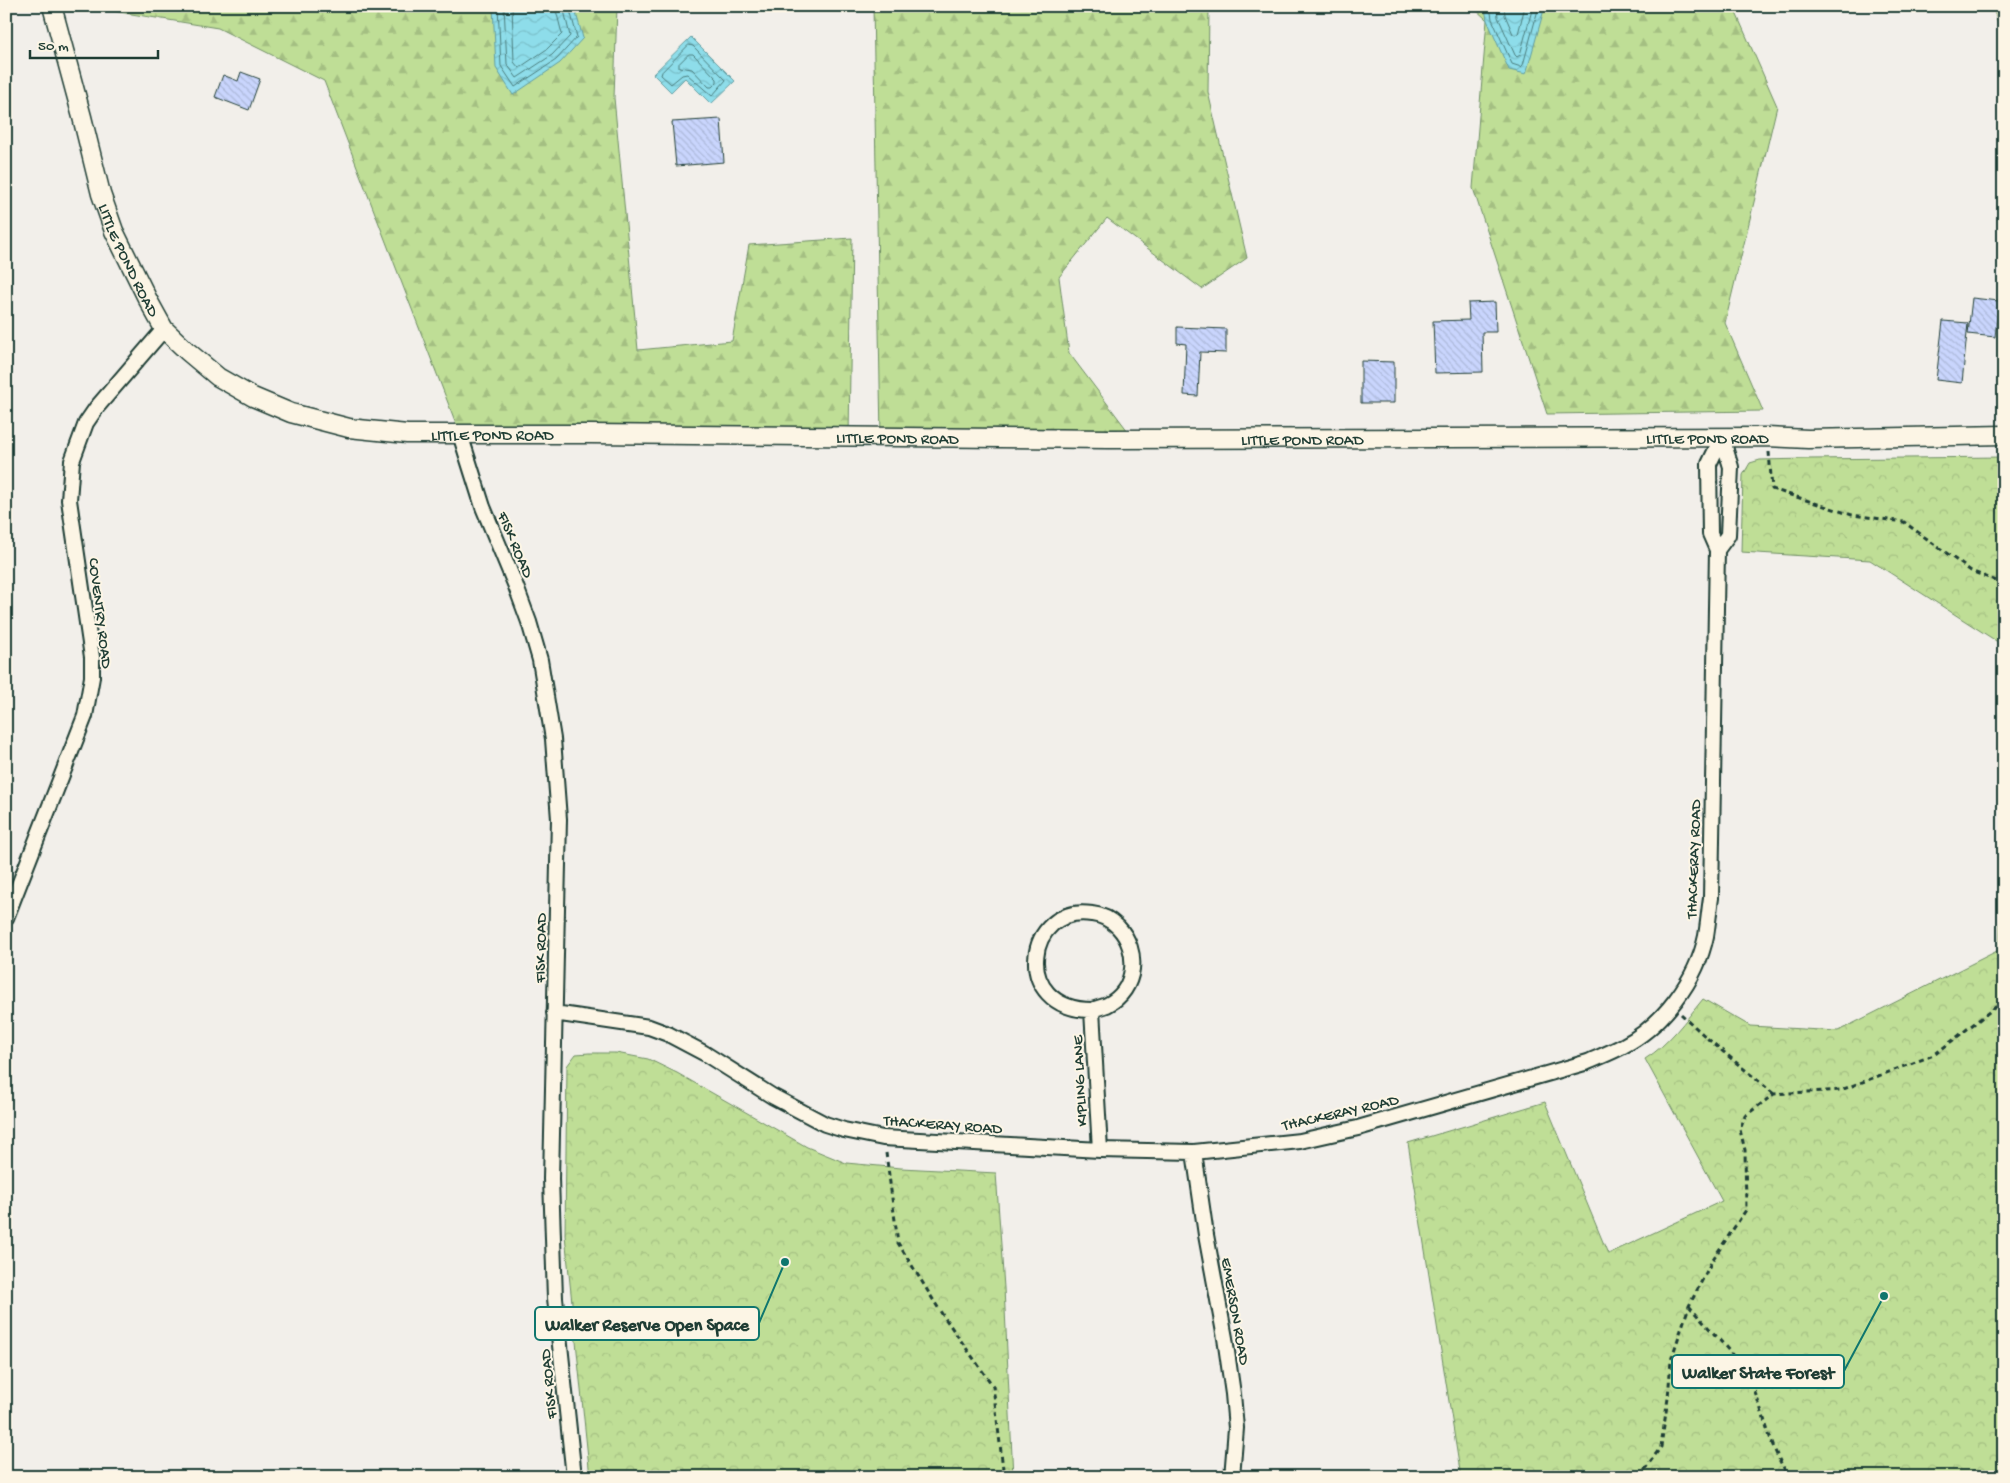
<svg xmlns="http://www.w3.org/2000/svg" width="2010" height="1483" font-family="'Gochi Hand',sans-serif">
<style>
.forest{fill:url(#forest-firs);stroke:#6f8e65}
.park{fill:url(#park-crowns);stroke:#6f8e65}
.water{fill:url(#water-waves);stroke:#629da1}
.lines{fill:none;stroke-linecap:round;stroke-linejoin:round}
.shore{stroke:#4b7d7d;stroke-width:1}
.building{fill:url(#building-back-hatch);stroke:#1f3d34}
.minor-casing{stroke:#1f3d34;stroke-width:18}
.tertiary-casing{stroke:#1f3d34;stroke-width:21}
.path{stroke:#1f3d34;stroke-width:3;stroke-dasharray:5 4;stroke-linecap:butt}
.minor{stroke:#fcf5e5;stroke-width:14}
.tertiary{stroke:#fcf5e5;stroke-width:18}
.labels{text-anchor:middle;stroke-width:4;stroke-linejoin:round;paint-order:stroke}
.street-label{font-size:16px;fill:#1f3d34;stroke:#fcf5e5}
.leader{fill:none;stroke:#0f766e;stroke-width:2}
.callout-dot{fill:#0f766e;stroke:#fcf5e5;stroke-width:2}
.callout{fill:#fcf5e5;stroke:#0f766e;stroke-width:2}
.callout-label{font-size:18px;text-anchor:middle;font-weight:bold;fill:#1f3d34}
</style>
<defs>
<pattern id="forest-firs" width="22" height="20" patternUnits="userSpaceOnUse" patternTransform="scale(1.25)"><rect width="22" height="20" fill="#bfde96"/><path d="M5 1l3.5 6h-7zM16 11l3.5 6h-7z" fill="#a4bf82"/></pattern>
<pattern id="park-crowns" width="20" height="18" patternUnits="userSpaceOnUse" patternTransform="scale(1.25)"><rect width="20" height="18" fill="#bfde96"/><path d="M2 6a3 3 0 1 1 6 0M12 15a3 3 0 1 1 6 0" fill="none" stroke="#a4bf82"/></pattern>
<pattern id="water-waves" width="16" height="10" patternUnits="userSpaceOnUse" patternTransform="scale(1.25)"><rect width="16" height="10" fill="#8eddea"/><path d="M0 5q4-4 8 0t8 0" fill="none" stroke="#7abfc9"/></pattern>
<pattern id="building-back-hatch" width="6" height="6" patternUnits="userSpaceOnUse" patternTransform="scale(1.25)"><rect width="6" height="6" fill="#c9d5fd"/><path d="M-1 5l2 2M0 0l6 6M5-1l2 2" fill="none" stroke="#acb8d9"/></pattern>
</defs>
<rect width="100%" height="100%" fill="#f2efea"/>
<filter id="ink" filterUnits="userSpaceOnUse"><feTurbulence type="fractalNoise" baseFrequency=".02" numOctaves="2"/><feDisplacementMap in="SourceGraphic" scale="10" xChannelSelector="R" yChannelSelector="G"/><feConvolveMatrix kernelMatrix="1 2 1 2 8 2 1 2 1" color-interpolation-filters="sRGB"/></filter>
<g filter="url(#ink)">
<path class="forest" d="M 82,6 L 617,6 L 614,98 L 638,350 L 732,341 L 749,245 L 852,238 L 849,436 L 460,434 L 324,81 L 218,28 Z
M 873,6 L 1209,6 L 1208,92 L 1247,258 L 1202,289 L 1107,218 L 1059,277 L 1069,353 L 1134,439 L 881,437 Z
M 1472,6 L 1733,6 L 1777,106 L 1725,323 L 1763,411 L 1547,414 L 1473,188 L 1487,20 Z
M 1992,6 L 2004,6 L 2004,39 Z"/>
<path class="park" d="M 2004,457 L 2004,646 L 1870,560 L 1741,552 L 1743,475 L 1750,463 L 1760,460 L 1808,459 Z
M 2004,797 L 2004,1477 L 1461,1477 L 1408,1143 L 1545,1102 L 1608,1254 L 1722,1201 L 1645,1059 C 1669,1044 1685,1021 1703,999 L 1750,1026 L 1838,1031 L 1999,950 Z
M 589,1053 L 616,1053 L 648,1059 L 677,1073 L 807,1147 L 846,1163 L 901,1168 L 996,1173 L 1004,1288 L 1013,1477 L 590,1477 L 565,1235 L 567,1066 L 576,1054 Z"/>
<path class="water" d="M 493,6 L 574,6 L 583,38 L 560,63 L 513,95 L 496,68 Z
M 1487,6 L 1545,6 L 1526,74 L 1509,70 L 1487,20 L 1485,8 Z
M 691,37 L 735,81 L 711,104 L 685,78 L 671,92 L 653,74 Z"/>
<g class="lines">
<path class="shore" d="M 498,6 L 501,66 L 515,87 L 556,60 L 577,37 L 569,6
M 504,6 L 507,64 L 517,78 L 552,55 L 570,36 L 563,6
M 512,6 L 514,62 L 519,68 L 547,49 L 562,34 L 555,6
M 1490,6 L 1492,19 L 1512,64 L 1521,67 L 1523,65 L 1539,6
M 1497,6 L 1498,17 L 1515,55 L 1517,57 L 1520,55 L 1533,6
M 1504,6 L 1505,15 L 1513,34 L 1515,35 L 1518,34 L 1525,6
M 689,45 L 693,46 L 726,80 L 712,96 L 687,74 L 682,75 L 671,84 L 661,75 L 662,72 Z
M 689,54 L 693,54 L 717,79 L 717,82 L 712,87 L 709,87 L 692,69 L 679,67 L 679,64 Z"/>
</g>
<path class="building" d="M 241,72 L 260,79 L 249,110 L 215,97 L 223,75 L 238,81 Z
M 721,119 L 724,162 L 676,166 L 672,122 Z
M 1972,298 L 1999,301 L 1995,337 L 1968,334 Z
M 1495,302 L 1496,332 L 1482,332 L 1483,372 L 1435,373 L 1433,321 L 1469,320 L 1468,303 Z
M 1943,321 L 1968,323 L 1962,383 L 1936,380 Z
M 1177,327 L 1226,329 L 1226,353 L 1200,352 L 1198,396 L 1184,395 L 1186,344 L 1177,343 Z
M 1361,361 L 1394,362 L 1394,403 L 1361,403 Z"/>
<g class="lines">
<g class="minor-casing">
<path id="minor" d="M 460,434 L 483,507 L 515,584 L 529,622 L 540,660 L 553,739 L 559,819 L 551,1179 L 555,1298 L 574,1477
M 1717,550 L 1728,535 L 1731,467 L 1722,437
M 6,918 L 85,716 L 92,677 L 92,657 L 69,500 L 72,461 L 86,423 L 97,407 L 164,329
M 1092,1010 C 1010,1010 1025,903 1092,914 C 1102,915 1111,920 1118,927 C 1140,950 1137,990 1107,1005 C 1102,1007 1097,1008 1092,1010 L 1100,1150
M 554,1013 L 649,1027 L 668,1034 L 704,1053 L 772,1096 L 825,1124 L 844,1130 L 883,1138 L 1100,1150 L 1194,1152 L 1300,1141 L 1358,1128 L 1588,1062 C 1599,1057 1612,1052 1623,1046 C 1662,1026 1697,980 1706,936 C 1708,924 1709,911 1711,898 L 1717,550 L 1710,534 L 1709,464 L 1722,437
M 1194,1152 L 1206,1235 L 1225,1338 L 1233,1394 L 1236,1428 L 1232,1477"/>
</g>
<g class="tertiary-casing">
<g id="tertiary">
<path id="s1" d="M 52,6 L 82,117 L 101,194 L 114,231 L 148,300 L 164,329 L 187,351 L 218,377 L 253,397 L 291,413 L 349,428 L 407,434 L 591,434 L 1109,439 L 1768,437 L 1808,439 L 2004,435"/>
</g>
</g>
<path class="path" d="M 1769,452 L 1772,489 L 1852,515 L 1904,522 L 1971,571 L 2004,584
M 1681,1014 L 1708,1039 L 1774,1094
M 886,1153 L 898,1243 L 942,1314 L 993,1386 L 1004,1477
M 1689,1306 C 1707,1327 1729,1348 1744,1371 C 1765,1404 1766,1446 1790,1477
M 1639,1477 L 1661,1447 L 1668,1398 L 1671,1360 L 1689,1306 L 1713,1259 L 1746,1210 L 1745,1150 L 1740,1130 L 1745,1116 L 1774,1094 L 1841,1090 L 1934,1055 L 1998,1005 L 2004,997"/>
<use href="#minor" class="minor"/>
<use href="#tertiary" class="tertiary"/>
</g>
</g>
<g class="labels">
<g class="street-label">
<text dy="6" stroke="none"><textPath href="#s1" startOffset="266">LITTLE POND ROAD</textPath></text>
<text dy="6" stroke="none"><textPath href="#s1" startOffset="701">LITTLE POND ROAD</textPath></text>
<text dy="6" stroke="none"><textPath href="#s1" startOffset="1106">LITTLE POND ROAD</textPath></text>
<text dy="6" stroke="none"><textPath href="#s1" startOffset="1916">LITTLE POND ROAD</textPath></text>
<text dy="6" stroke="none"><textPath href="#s1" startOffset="1511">LITTLE POND ROAD</textPath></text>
<text transform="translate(517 544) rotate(67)" y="6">FISK ROAD</text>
<text transform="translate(102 613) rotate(83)" y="6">COVENTRY ROAD</text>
<text transform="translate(1692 859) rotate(-88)" y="6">THACKERAY ROAD</text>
<text transform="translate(539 948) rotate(-89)" y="6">FISK ROAD</text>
<text transform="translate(1078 1081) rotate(-93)" y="6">KIPLING LANE</text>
<text transform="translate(1340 1111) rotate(-13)" y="6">THACKERAY ROAD</text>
<text transform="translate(943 1123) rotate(4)" y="6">THACKERAY ROAD</text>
<text transform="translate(1237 1311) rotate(80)" y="6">EMERSON ROAD</text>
<text transform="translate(547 1384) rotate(-96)" y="6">FISK ROAD</text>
</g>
</g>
<path class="leader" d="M785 1262L759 1323M1884 1296L1844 1371"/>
<g class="callout-dot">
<circle cx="785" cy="1262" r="5"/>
<circle cx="1884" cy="1296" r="5"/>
</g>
<g class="callout">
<rect x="535" y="1307" width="224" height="33" rx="5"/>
<rect x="1672" y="1355" width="172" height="33" rx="5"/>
</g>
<g class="callout-label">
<text x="647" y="1330">Walker Reserve Open Space</text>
<text x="1758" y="1378">Walker State Forest</text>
</g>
<rect width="2010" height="1483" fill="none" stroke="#fcf5e5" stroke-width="25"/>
<rect x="12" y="12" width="1985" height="1458" fill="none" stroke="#1f3d34" stroke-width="2" filter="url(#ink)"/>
<path d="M30 50v8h128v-8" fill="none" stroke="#1f3d34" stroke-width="2.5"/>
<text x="38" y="50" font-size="15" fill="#1f3d34" stroke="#fcf5e5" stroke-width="4" paint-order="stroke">50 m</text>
</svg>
